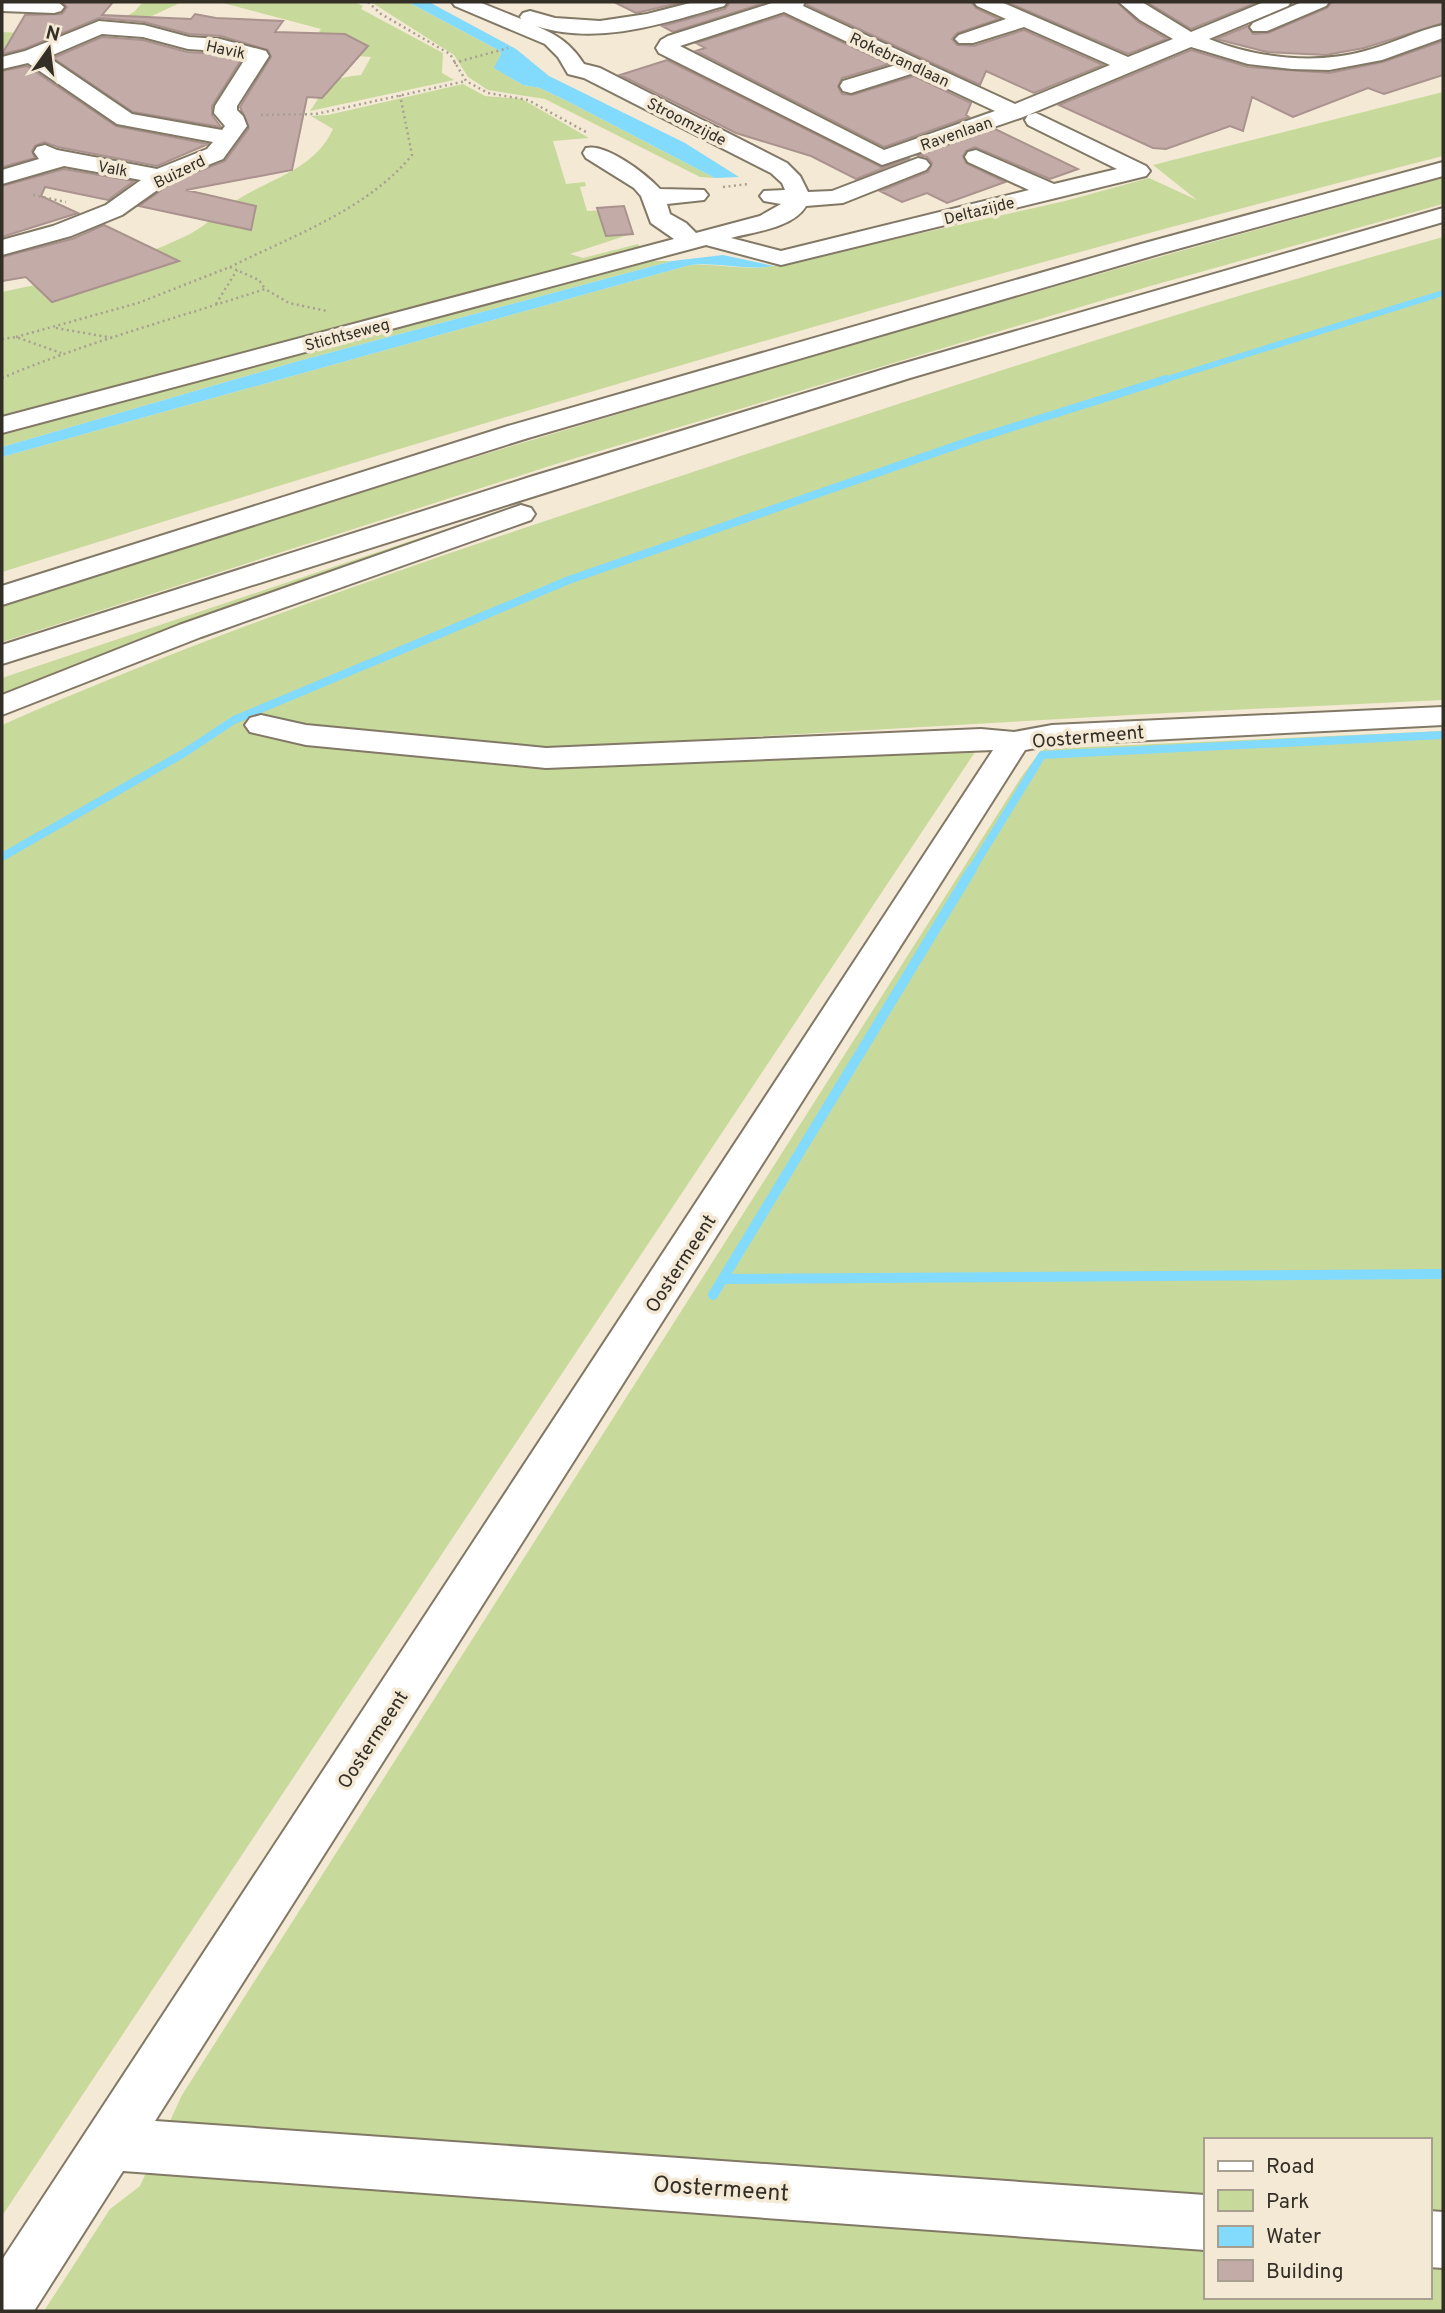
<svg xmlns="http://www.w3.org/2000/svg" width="1445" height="2313" font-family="Overpass,sans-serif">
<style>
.green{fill:#c8d99c;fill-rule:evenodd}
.water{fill:#82dafd}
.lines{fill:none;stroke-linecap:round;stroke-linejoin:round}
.stream-far2{stroke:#82dafd;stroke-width:6}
.stream-far1{stroke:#82dafd;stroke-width:8}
.stream{stroke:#82dafd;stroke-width:10}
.building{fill:#c3aba7;stroke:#aa928e;stroke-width:2}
.minor-casing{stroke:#827866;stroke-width:4}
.highway-casing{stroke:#827866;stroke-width:4}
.path{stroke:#a8a090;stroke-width:2.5;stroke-dasharray:2 3.5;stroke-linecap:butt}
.minor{fill:#fff;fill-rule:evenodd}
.highway{fill:#fff;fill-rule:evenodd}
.labels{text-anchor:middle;stroke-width:7;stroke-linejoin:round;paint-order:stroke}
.far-street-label{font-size:16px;fill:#332f27;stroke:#f4e9d5}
.street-label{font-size:19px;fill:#332f27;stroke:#f4e9d5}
.near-street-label{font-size:23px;fill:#332f27;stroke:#f4e9d5}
</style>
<rect width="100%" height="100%" fill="#f4e9d5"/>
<path class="green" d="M 143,2 L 182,2 L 141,21 L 128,20 L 122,26 L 108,26 L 134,12 Z
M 219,2 L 354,2 L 363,6 L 361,9 L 443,53 L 442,73 L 454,80 L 310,111 C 330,83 325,79 361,75 L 371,57 L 306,52 L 321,29 Z
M 371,2 L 408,2 L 500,51 L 501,54 L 495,68 L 523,85 L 540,88 L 567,101 L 715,178 L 700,177 L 545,99 L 488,90 L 468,77 L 454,55 Z
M 59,9 L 111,16 L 28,52 L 2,59 L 2,32 L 40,34 Z
M 463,84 L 485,96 L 522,99 L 589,138 L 553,141 L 566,184 L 585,182 L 586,186 L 580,187 L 587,211 L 614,210 L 627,215 L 631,234 L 570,254 L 583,258 L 638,244 L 641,249 L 2,418 L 2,292 C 65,279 131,263 190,234 C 207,225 221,210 237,200 C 273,177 314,170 333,129 L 311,116 L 328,115 Z
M 1443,92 L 1443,156 C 959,279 479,422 2,572 L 2,457 L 690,265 C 719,263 745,271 774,266 L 1065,201 L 1149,178 L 1197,200 L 1153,165 Z
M 1443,178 L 1443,204 L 1147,287 L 556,464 L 2,642 L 2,606 C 478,451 960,311 1443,178 Z
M 1443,237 L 1443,700 L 1148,714 L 520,750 L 488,761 L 981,743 L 2,2216 L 2,725 C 235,622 478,543 720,463 C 960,383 1200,304 1443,237 Z
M 644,261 L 672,261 L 295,362 L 2,447 L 2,432 L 579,280 Z
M 524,503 L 506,516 L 114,654 L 2,701 L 2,678 Z
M 1443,731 L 1443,2311 L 44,2311 L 110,2209 L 140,2186 L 182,2095 L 1022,776 L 1042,749 ZM 1205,2140 L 1429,2140 L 1429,2297 L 1205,2297 Z"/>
<path class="water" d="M 408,2 L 429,2 L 516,49 L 549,76 L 685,143 L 739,177 L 715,178 L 567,101 L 540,88 L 523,85 L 494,68 L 501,54 L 500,51 Z
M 723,255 L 774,266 C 745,271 719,262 690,265 L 2,457 L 2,447 L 295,362 L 672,261 Z"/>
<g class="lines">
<path class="stream-far2" d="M 1161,381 L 1443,293"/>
<path class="stream-far1" d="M 2,857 L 184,753 L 234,720 L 569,580 L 975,439 L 1166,379
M 971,871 L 1042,755 L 1443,735"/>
<path class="stream" d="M 723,1279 L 1443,1274
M 713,1295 L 972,869"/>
</g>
<path class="building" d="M 62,2 L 113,2 L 102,15 L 191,19 L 195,14 L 216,18 L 283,21 L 275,32 L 345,34 L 368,46 L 322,98 L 307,97 L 292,170 L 186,190 L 256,206 L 251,230 L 139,206 L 174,181 L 225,161 L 249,128 L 240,107 L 271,57 L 268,50 L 221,36 L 189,34 L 144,22 L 99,18 L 24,49 L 2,54 L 25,15 L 62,14 L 67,7 Z
M 614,2 L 684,2 L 636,13 Z
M 730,2 L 767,2 L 673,32 L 662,26 L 725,9 Z
M 808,2 L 971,2 L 976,8 L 999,19 L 957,33 L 952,39 L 957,45 L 974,46 L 1024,30 L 1103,65 L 1034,93 L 986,71 L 980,85 L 807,5 Z
M 1007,2 L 1117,2 L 1138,22 L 1167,39 L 1128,54 Z
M 1147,2 L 1258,2 L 1191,29 Z
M 1332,2 L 1443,2 L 1443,23 L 1364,48 L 1326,55 L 1267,52 L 1216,39 L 1248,26 L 1253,34 L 1268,33 L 1327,8 Z
M 784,15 L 889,64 L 842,78 L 838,87 L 842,94 L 852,95 L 914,76 L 971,103 L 966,115 L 969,117 L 884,147 L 696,51 L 705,48 L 696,43 Z
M 102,37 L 143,40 L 187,52 L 219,54 L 241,60 L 212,106 L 212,115 L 221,127 L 133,112 L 53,58 Z
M 1443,41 L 1443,75 L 1384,94 L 1368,88 L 1293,117 L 1252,97 L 1243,131 L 1230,126 L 1166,149 L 1153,148 L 1059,105 L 1191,50 L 1248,67 L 1329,73 L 1383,62 Z
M 667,60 L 881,167 L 910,158 L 856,179 L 811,156 L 736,133 L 620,75 Z
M 27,66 L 116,126 L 208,144 L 157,166 L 58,147 L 44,142 L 35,146 L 32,151 L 35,158 L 2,167 L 2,71 Z
M 995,129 L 1078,169 L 1050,179 L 975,147 L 966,151 L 963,156 L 966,163 L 1005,182 L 947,203 L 927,193 L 902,202 L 880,191 L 928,172 L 932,163 L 927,157 L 918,155 Z
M 64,169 L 134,181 L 108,200 L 45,187 L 41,196 L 78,213 L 2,237 L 2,186 Z
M 624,206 L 633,234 L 606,236 L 597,208 Z
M 104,225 L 179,261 L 52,302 L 26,277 L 2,281 L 2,257 L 72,239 Z"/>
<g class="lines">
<g class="minor-casing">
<path id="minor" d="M 2,2 L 58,2 L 64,7 L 61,11 L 54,13 L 2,11 Z
M 452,2 L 479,2 L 521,19 L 520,17 L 523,13 L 530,11 L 555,18 L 600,21 L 647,14 L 694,2 L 727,2 L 724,6 C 664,23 599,46 536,26 C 558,35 571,44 584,64 L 600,68 L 787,163 L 800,176 L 808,192 L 832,191 L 918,158 L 926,160 L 930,165 L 926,170 L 843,203 L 806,206 C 793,228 754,232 731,238 L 781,251 L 1029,190 L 968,162 L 965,157 L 968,152 L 976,150 L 1054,184 L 1117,169 L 1028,125 L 1025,120 L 1028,115 L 1036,113 L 1146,166 L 1150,171 L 1146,176 L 781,265 L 706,245 L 2,433 L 2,417 L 674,239 L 651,223 L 641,196 L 634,188 L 586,158 L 583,153 L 586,148 C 606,143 646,174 660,189 L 704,190 L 708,195 L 704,200 L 667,204 L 670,214 L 686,223 L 696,233 L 760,216 L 781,204 L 764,201 L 760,196 L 764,191 L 785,190 L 782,183 L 771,173 L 584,78 L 568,74 L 558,57 L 545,44 L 455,6 Z
M 775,2 L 805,2 L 803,6 L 1015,104 L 1110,65 L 1024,27 L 973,43 L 959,43 L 955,39 L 959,35 L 1006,19 L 977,6 L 974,2 L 1001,2 L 1128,57 L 1173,39 L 1140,20 L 1119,2 L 1142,2 L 1191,32 L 1264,2 L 1291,2 L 1288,6 L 1209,39 C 1256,58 1316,65 1365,51 C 1392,44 1416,31 1443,25 L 1443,38 L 1382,60 L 1329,70 L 1292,69 L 1248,64 L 1191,47 L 1023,117 L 882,165 L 659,53 L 656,48 L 661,40 L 668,36 ZM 784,12 L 896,65 L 843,81 L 840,86 L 843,91 L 851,93 L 914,73 L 995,111 L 884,150 L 680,46 Z
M 1302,2 L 1329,2 L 1326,6 L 1267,31 L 1253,31 L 1250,27 L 1253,23 Z
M 99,21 L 144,25 L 189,37 L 220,39 L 266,51 L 269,56 L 237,106 L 237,110 L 243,116 L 247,126 L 223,159 L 173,179 L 122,215 L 71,236 L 2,255 L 2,240 L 53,226 L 106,205 L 141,180 L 64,166 L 2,184 L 2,170 L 39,159 L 34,152 L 37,147 L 45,145 L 57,150 L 157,169 L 207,149 L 213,142 L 117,124 L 28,63 L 2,69 L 2,57 L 25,51 ZM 102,34 L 143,37 L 188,49 L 219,51 L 245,59 L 215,106 L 214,113 L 225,126 L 222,130 L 132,114 L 48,57 Z
M 1443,707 L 1443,725 L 1052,745 L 1025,750 L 155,2121 L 1205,2195 L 1205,2250 L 123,2171 L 34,2311 L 2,2311 L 2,2260 L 993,750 L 546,768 L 306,745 L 250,732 L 245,725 L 250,718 L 261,715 L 306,725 L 546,748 L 981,729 L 1014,732 L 1052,725 Z
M 1429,2211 L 1443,2212 L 1443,2268 L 1429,2267 Z"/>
</g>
<g class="highway-casing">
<path id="highway" d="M 1443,162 L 1443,176 L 1159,254 L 528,438 L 2,605 L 2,586 L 508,426 L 1141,244 Z
M 1443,208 L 1443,222 L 910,378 L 2,664 L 2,645 L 530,477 L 891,367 Z
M 521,505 L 531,508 L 535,514 L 531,520 L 201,637 L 2,715 L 2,695 L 179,625 Z"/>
</g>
<path class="path" d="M 368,2 L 381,14 L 450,54 L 466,81 L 488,93 L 528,100 L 586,132
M 454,63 L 508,48
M 261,115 L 316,114 L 466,81
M 723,187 L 749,184
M 33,195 L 66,202
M 230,267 C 292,236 367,210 412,155 L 400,95
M 216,304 L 237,270
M 56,328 L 113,338
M 16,337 L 138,303 L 230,267 L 259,280 L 265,289
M 2,339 L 16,337 L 61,353
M 2,378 C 87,342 177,318 265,289 L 289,303 L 327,311"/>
<use href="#minor" class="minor"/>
<use href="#highway" class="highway"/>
</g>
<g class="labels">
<g class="far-street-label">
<text transform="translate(226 49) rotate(12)" y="6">Havik</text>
<text transform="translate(900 59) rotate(25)" y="6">Rokebrandlaan</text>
<text transform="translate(687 121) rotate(27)" y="6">Stroomzijde</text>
<text transform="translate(956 133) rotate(-19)" y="6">Ravenlaan</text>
<text transform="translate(113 168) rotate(10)" y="6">Valk</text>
<text transform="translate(179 171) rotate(-26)" y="6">Buizerd</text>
<text transform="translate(979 210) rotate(-14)" y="6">Deltazijde</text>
<text transform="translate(347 334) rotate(-15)" y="6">Stichtseweg</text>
</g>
<g class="street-label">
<text transform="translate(1088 736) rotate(-5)" y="7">Oostermeent</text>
<text transform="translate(680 1263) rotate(-57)" y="7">Oostermeent</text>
<text transform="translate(372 1739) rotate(-57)" y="7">Oostermeent</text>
</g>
<g class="near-street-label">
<text transform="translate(721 2188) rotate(4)" y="8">Oostermeent</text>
</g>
</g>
<rect width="1445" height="2313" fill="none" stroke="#332f27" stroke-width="7"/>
<rect x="1204" y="2138" width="228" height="161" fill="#f4e9d5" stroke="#a79f8f" stroke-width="2"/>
<rect x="1218" y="2161" width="35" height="10" fill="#ffffff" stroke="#a79f8f" stroke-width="2"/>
<text x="1266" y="2173" font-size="21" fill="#332f27">Road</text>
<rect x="1218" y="2190" width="35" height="21" fill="#c8d99c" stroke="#a79f8f" stroke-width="2"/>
<text x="1266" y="2208" font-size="21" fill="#332f27">Park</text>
<rect x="1218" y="2226" width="35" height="21" fill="#82dafd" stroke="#a79f8f" stroke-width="2"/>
<text x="1266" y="2243" font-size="21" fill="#332f27">Water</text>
<rect x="1218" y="2260" width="35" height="21" fill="#c3aba7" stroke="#a79f8f" stroke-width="2"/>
<text x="1266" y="2278" font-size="21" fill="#332f27">Building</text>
<g transform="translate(49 49) rotate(14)" stroke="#f4e9d5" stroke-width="5" paint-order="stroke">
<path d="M0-5L12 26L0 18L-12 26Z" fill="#332f27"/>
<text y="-10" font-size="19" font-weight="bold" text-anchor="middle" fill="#332f27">N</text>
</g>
</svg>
